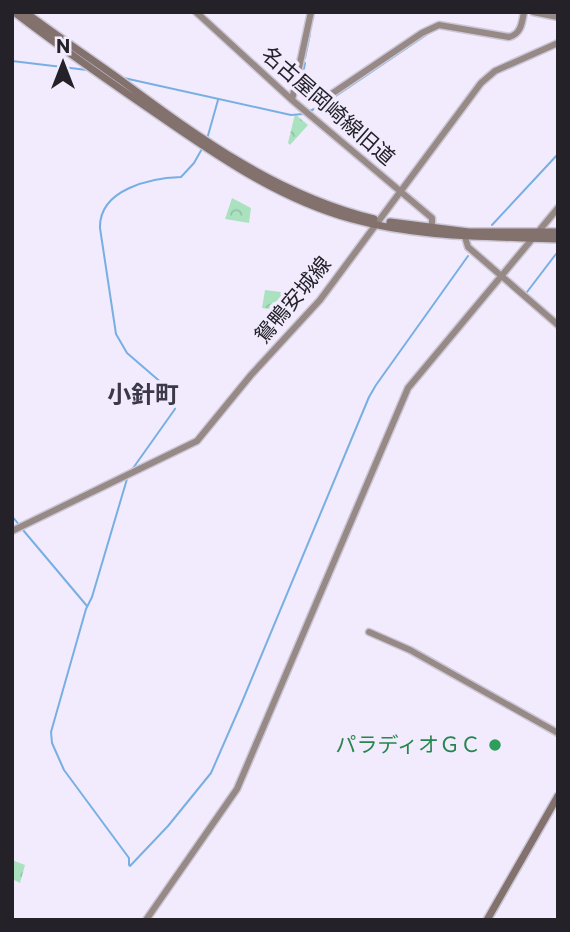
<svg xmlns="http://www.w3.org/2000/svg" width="570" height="932" font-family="Commissioner,'Noto Sans JP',sans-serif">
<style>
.park{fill:url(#park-crowns)}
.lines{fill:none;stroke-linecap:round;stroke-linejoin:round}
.stream{stroke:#78afe3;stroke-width:2}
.secondary-casing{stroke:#ccc7d7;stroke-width:9}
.primary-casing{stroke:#ccc7d7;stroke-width:10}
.secondary{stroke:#978985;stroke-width:6}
.primary{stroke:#82716d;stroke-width:7}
.leisure-dot{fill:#2e9e5b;stroke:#f1ebfd;stroke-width:2.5}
.labels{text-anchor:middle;stroke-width:7;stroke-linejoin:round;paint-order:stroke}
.street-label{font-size:21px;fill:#242128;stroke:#f1ebfd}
.leisure-label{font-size:21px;fill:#27864d;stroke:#f1ebfd;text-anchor:end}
.quarter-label{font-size:24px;font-weight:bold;fill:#3d3847;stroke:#f1ebfd}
</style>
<defs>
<pattern id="park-crowns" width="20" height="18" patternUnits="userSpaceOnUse" patternTransform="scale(1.75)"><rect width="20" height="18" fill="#aae2c0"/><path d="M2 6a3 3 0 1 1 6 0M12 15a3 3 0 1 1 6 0" fill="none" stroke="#92c2a5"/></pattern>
</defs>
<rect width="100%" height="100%" fill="#f1ebfd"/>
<path class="park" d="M 295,114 L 308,125 L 290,145 L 288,143 Z
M 232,198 L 251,208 L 249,223 L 225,219 Z
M 265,290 L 289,293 L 272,309 L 262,308 Z
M 12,860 L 25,865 L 20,883 L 12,879 Z"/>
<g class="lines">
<path class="stream" d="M 310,30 L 314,12
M 305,58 L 310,34
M 12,61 L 87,70
M 124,78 L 291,115 L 303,114
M 301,85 L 305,63
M 308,112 L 324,104 L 432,31
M 207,139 L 218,100
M 492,225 L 558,154
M 527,292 L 556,254
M 131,471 L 175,409 L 171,391 L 127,353 L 116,334 L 100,228 C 99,189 151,178 181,177 L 194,163 L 203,147
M 127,479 L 92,597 L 86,609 L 51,732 L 52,743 L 64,770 L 129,858 L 129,865
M 12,516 L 20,526
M 23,530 L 87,606
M 130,866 L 168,826 L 211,773 L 242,702 L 369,397 L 376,385 L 468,256"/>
<g class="secondary-casing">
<path id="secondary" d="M 196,12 L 292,100 L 432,218 L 432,228
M 533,12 L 558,17
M 295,90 L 329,95 L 333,93 L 422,33 L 439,25 L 509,37 C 521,34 522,23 524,12
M 292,100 L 311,12
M 465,237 L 468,247 L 558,325
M 12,531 L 197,441 L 251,375 L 320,300 L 481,83 L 495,71 L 558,43
M 369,632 L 410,650 L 558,733
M 146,920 L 237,789 L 408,388 L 558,208"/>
</g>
<g class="primary-casing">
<path id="primary" d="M 14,12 C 65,51 117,87 170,123 C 228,163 284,200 352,219 C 420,238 489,236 558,239
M 25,12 C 57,36 90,58 122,81 C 202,140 277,195 374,219
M 390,222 L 469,232 L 558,232
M 487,920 L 558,796"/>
</g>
<use href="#secondary" class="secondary"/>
<use href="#primary" class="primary"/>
</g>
<circle class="leisure-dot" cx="495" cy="745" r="7"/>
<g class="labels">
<g class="street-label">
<text transform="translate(328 106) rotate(41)" y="7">名古屋岡崎線旧道</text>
<text transform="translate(293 300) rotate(-50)" y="7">鴛鴨安城線</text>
</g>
<g class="leisure-label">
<text x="481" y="752">パラディオＧＣ</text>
</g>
<g class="quarter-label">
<text x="143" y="403">小針町</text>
</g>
</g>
<rect width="570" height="932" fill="none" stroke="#242128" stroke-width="28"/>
<g transform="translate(63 63)" stroke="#f1ebfd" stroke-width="5" paint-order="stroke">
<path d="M0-5L12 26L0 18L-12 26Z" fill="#242128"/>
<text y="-10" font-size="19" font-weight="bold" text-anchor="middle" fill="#242128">N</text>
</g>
</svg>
